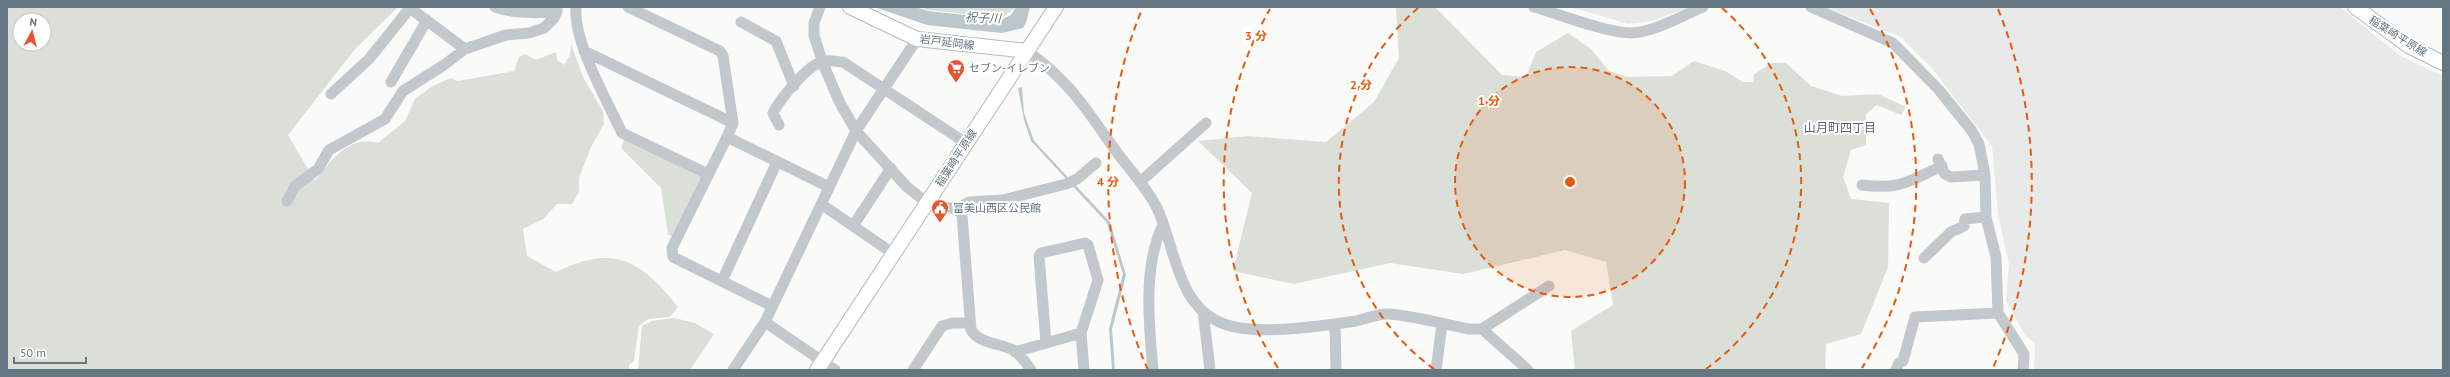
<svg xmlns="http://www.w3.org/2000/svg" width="2450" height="377" font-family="'PT Sans','Noto Sans JP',sans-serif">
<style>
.built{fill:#e8e9e9}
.green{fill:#dadfd7;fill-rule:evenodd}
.water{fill:#bbc7cb}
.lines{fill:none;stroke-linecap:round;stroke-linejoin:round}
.major-casing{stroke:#b5babe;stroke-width:16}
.minor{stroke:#c3c8cc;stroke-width:11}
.major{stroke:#fff;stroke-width:14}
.ring{fill:none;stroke:#e8590c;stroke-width:2;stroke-dasharray:7 5}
.labels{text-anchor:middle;stroke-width:4;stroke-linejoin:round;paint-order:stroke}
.street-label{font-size:11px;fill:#657683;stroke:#fff}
.poi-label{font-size:11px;fill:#657683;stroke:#fff;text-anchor:start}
.water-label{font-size:12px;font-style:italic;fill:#60757c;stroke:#fff}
.neighbourhood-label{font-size:12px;fill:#57646e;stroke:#fff}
.centre{fill:#e8590c;stroke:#fff;stroke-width:2}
.ring-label{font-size:12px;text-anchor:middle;font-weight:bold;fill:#e8590c;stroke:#fff;stroke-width:4;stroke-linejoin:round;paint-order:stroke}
</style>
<rect width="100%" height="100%" fill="#fafaf8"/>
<path class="built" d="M 1571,7 L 1690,7 L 1652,21 L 1628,24 Z
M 1825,7 L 2340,7 L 2399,55 L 2443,76 L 2443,370 L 2034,370 L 2035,344 L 2025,335 L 2006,301 L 2009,264 L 1998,214 L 1992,146 L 1931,67 L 1901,37 Z"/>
<path class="green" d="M 7,7 L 398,7 L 355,49 L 288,135 L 315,181 C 331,160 349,135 378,143 L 405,121 L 415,99 L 431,87 L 450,78 L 458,81 L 514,71 L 519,57 L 525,54 L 536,60 L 556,52 L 557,60 L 564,65 L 570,55 L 571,44 L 584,79 L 603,111 L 604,124 L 591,147 L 579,178 L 579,192 L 572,204 L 557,204 L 543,219 L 523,229 L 527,256 L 556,272 C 613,244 640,259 678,307 L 670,317 L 648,319 L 639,326 L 634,361 L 629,365 L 629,370 L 7,370 ZM 20,20 L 44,20 L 44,44 L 20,44 Z
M 919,7 L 1016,7 L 1002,18 L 928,10 Z
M 1396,7 L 1435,7 L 1502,75 L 1526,77 L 1536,52 L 1568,33 L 1591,49 L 1609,71 L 1627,77 L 1672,76 L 1694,61 L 1725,71 L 1743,82 L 1753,82 L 1754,74 L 1772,63 L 1786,63 L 1811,86 L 1842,96 L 1878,94 L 1906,107 L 1901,115 L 1877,105 L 1866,114 L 1866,145 L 1851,150 L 1843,177 L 1851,199 L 1889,203 L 1888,267 L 1861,334 L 1826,344 L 1825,370 L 1575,370 L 1571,331 L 1613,305 L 1606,262 L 1565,250 L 1463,274 L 1390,263 L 1294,284 L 1233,271 L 1252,193 L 1198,141 L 1248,136 L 1326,142 L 1374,102 L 1399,58 Z
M 624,140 L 703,176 L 673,236 L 668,235 L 661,188 L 621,148 Z
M 674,318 L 695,323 L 714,334 L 690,370 L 638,370 L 642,326 L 652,321 Z"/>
<path class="water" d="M 874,7 L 915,7 L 928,11 L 1002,19 L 1011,15 L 1016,7 L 1030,7 L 1026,23 L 1023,28 L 1002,33 L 927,25 Z
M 1022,87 L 1024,113 L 1034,141 L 1110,222 L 1126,275 L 1112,329 L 1115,370 L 1112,370 L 1109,329 L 1123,274 L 1107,223 L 1031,141 L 1024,120 L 1018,88 Z"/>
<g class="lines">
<g class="major-casing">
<path id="major" d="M 850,7 L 917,39 L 1027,51
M 2355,7 L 2409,46 L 2443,63
M 817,370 L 1056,7"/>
</g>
<path class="minor" d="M 495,7 C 513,13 538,14 557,11 L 557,7
M 576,7 C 573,42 607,100 622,133 L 708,174
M 628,7 L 720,51 L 723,56 L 733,123 L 727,137 L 829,187
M 820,7 L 814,23 L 814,35 L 822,61 L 839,101 L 856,131 L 907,187 L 921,198 L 937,206 L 957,209 L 962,215 L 971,330 C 979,344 1001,343 1015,351 C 1021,356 1027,364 1031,370
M 1534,7 C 1558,14 1610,34 1633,33 C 1657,31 1681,16 1703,7
M 1811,7 L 1893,43 L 1939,90 L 1972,131 L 1979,144 L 1985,175 L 1986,217 L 1996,257 L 1998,313 L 2024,354 L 2023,370
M 741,22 L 776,41 L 794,86
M 584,51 L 733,123
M 1027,51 C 1068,80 1085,107 1113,147 C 1127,167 1146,186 1157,208 C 1176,248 1176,306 1224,324 C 1256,336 1322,326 1356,321 C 1366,319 1378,313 1389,314 C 1415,316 1443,324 1469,329 L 1482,329 L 1528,370
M 391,82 L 427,20
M 331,94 L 369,59 L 410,8 L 465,49
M 779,125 L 773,113 C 780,99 806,67 821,62 C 827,59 837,62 843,62 L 966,143
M 727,137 L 672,248 L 673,257 L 772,306
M 1938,159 L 1945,174 L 1951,177 L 1985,175
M 1140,182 L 1206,123
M 1862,185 C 1900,190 1909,181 1942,166
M 287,201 L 295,186 L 318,169 L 329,150 L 385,119 L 403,91 L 444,65 L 465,49 L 506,35 L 529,33 L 544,28 L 554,18 L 557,11
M 821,204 L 894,254
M 957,209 L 969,202 L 1003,200 L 1066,184 L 1077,179 L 1096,163
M 853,226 L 891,168
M 1924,258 L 1951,232 L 1964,226 L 1965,219 L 1986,217
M 722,281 L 777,162
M 1203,311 L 1210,370
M 765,322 L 835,370
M 1335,324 L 1336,370
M 1482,329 L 1549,286
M 1046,343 L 1039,256 L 1041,253 L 1085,243 L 1088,245 L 1098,280 L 1081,333 L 1084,370
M 1015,352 L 1081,333
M 733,370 L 765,322 L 856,131 L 917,39
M 913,370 L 942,326 L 953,323 L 969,323
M 1153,370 C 1149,326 1143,267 1162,227
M 1436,370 L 1442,324
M 1896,370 L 1899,363 L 1903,361 L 1915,317 L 1998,313"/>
<use href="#major" class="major"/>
</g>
<circle cx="1570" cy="182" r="115" fill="#e8590c" fill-opacity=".12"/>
<g class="ring">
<circle cx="1570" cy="182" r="115"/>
<path d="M1434 369A231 231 0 0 1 1418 8M1722 8A231 231 0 0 1 1706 369"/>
<path d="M1278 368A346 346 0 0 1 1270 9M1870 9A346 346 0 0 1 1862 368"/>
<path d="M1148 370A462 462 0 0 1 1142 9M1998 9A462 462 0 0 1 1992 370"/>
</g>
<defs>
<g id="supermarket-pin" transform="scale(0.9)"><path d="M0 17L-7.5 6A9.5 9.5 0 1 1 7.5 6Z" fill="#e4572e" stroke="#fff"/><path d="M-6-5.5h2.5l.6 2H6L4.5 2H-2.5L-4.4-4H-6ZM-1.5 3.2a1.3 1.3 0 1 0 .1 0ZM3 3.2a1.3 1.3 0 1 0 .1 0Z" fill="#fff"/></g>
<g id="civic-pin" transform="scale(0.9)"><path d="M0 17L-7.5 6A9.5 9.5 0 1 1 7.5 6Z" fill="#e4572e" stroke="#fff"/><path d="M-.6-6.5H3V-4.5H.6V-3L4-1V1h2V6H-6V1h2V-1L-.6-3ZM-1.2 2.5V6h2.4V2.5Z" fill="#fff"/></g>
</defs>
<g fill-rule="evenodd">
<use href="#supermarket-pin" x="956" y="68"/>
<use href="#civic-pin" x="940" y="208"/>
</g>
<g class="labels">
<g class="street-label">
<text transform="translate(2398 36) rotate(32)" y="4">稲葉崎平原線</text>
<text transform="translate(947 42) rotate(7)" y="4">岩戸延岡線</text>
<text transform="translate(956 158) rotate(-57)" y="4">稲葉崎平原線</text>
</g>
<g class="poi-label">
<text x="969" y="72">セブン-イレブン</text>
<text x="953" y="212">富美山西区公民館</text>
</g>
<g class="water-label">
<text transform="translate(983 18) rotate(2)" y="4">祝子川</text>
</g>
<g class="neighbourhood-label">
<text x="1840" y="132">山月町四丁目</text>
</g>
</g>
<circle cx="1570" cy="182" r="6" class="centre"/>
<g class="ring-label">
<text x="1256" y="40">3 分</text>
<text x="1361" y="89">2 分</text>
<text x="1489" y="105">1 分</text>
<text x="1108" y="186">4 分</text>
</g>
<rect width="2450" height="377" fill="none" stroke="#657683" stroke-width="16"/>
<g transform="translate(32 32) rotate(7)"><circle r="19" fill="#ffffff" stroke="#c1c8cd"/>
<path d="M0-3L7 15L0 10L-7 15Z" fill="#e4572e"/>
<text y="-6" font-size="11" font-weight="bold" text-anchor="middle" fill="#657683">N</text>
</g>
<path d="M14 357v6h72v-6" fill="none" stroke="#657683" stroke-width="2"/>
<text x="20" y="357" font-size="12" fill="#657683" stroke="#ffffff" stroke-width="3" paint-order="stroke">50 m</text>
</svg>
